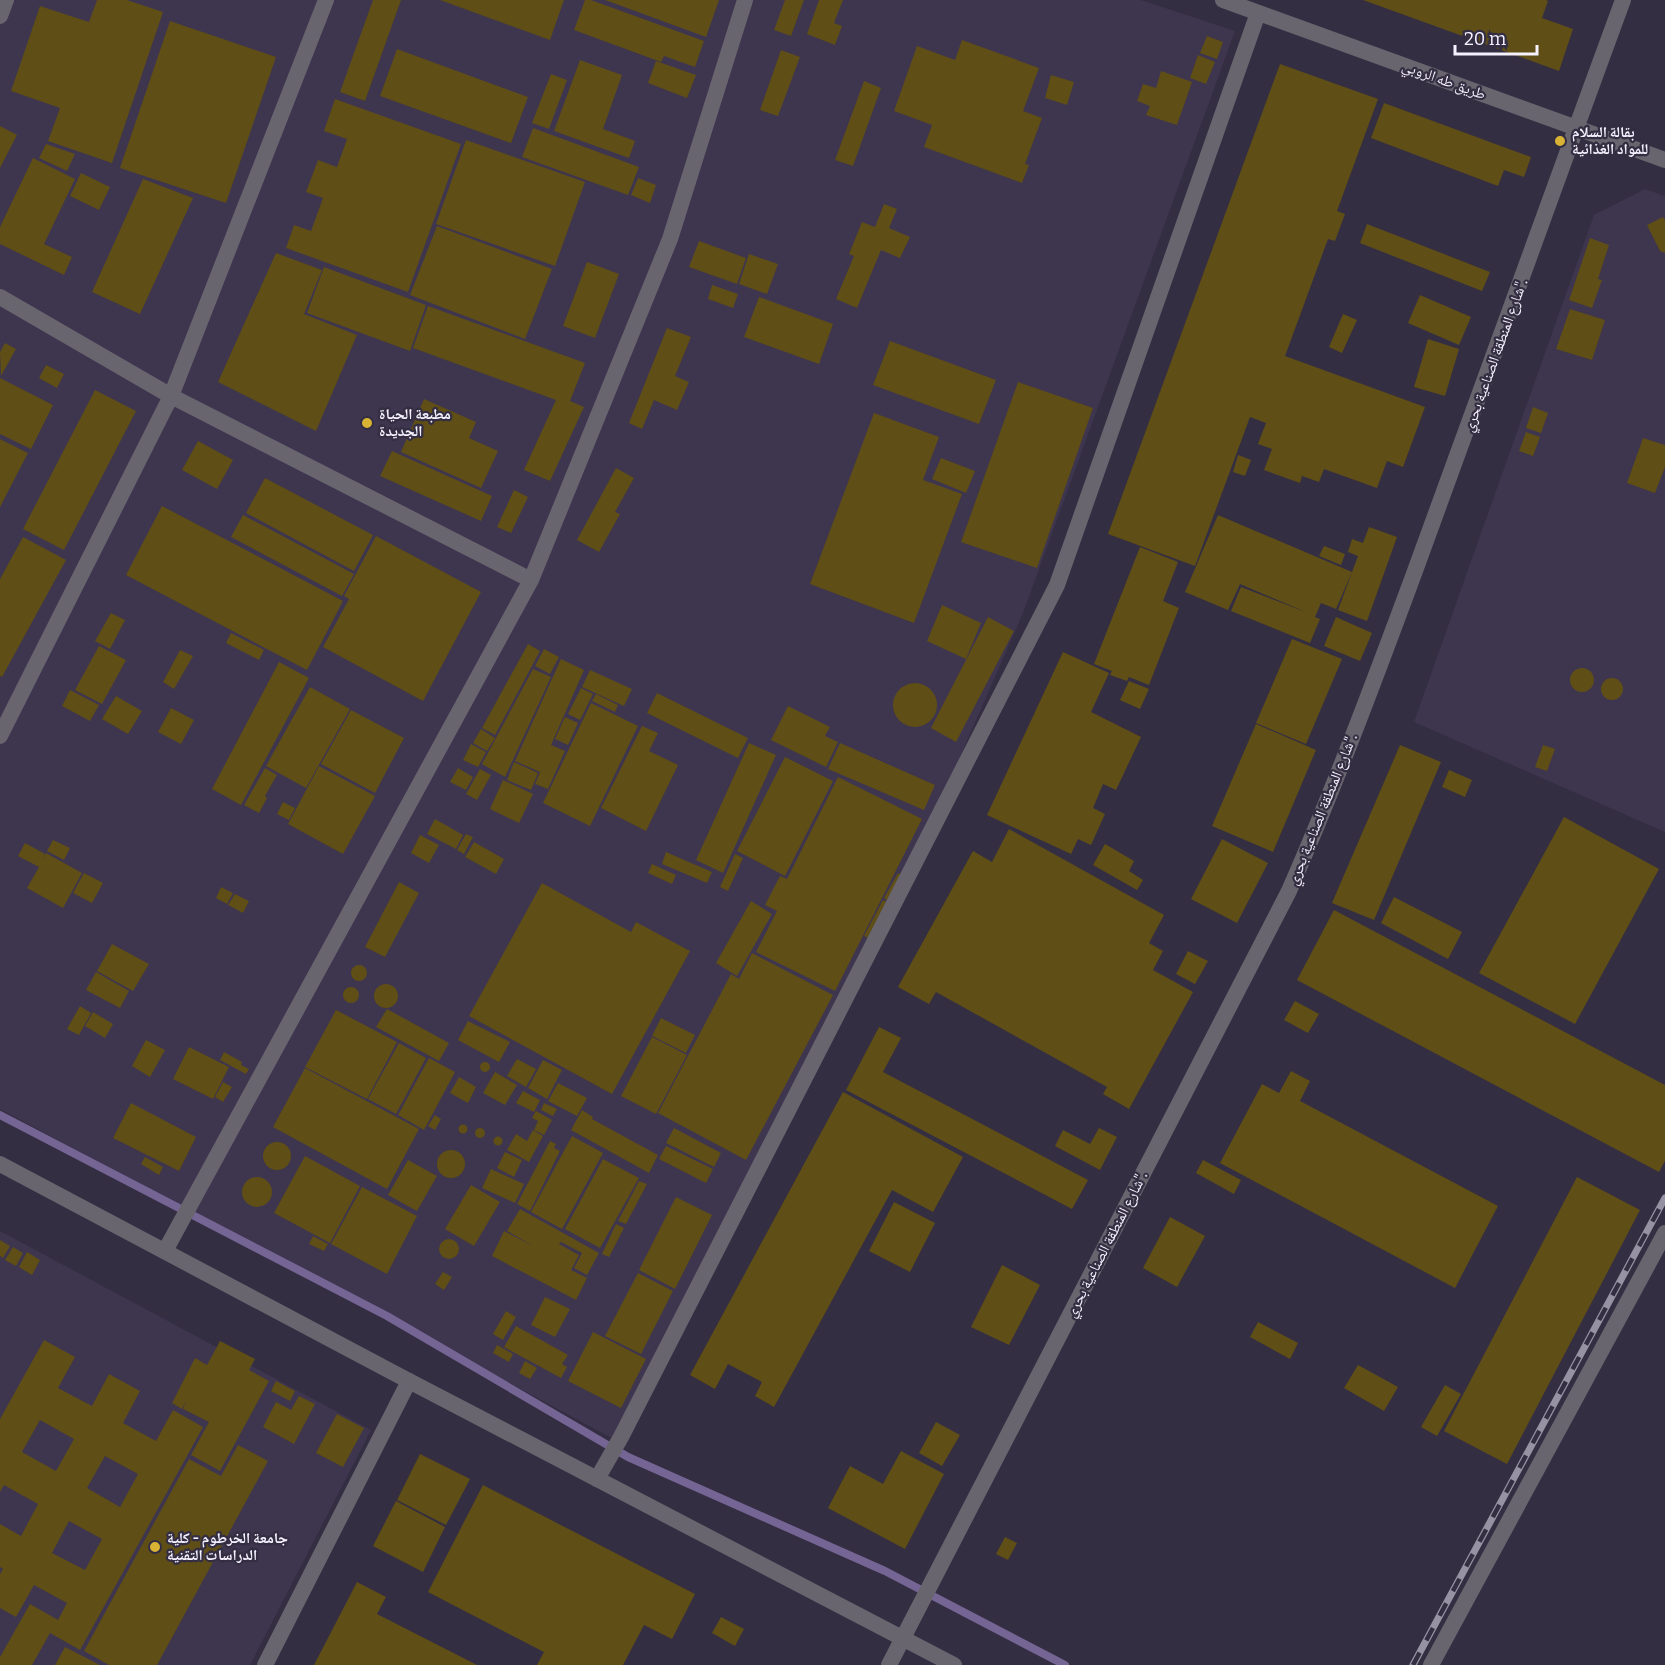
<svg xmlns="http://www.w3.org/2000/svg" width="1665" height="1665" font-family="Bitter,'Noto Naskh Arabic',serif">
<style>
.built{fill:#3e354f}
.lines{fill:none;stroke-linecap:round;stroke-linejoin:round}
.stream{stroke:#756595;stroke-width:8}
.building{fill:#5f4e16;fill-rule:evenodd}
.service{stroke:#68656f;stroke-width:16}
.minor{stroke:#68656f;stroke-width:16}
.tertiary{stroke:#68656f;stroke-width:16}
.rail-casing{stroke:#9792a3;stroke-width:7}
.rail{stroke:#342e42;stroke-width:4.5;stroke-dasharray:14;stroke-linecap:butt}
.poi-dot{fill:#d9b434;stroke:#342e42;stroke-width:2}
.labels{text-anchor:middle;stroke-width:4.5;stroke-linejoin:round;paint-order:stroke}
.street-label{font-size:15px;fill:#f5f1ff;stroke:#342e42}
.poi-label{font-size:15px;font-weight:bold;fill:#f5f1ff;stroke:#342e42;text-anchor:start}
</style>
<rect width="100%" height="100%" fill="#342e42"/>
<path class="built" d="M 0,0 L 1141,0 L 1235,31 L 1023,613 L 927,832 L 621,1443 L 0,1109 Z
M 1645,189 L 1665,196 L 1665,832 L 1414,722 L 1594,215 Z
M 0,1231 L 371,1430 L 250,1665 L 0,1665 Z"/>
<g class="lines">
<path class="stream" d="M 0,1115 L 387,1316 L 628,1457 L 885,1571 L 1065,1665"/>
</g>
<path class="building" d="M 97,0 L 127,0 L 163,12 L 112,163 L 48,141 L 60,108 L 11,91 L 40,6 L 89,22 Z
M 373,0 L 401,0 L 365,101 L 340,92 Z
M 440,0 L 564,0 L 550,40 Z
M 585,0 L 591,0 L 704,41 L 695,67 L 664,56 L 661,62 L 574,30 Z
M 605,0 L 719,0 L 706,37 Z
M 785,0 L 804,0 L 791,36 L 774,30 Z
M 819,0 L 843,0 L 834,23 L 842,26 L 835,45 L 807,34 Z
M 1363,0 L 1546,0 L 1548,1 L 1542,18 L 1573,29 L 1559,71 Z
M 170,21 L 276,57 L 226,203 L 120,168 Z
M 1207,36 L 1223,42 L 1217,59 L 1200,53 Z
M 962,40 L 1039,68 L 1023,111 L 1042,118 L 1025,164 L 1029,165 L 1022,183 L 924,147 L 932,125 L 894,111 L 917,46 L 955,60 Z
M 397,49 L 528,97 L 511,143 L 380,96 Z
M 781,50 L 800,57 L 778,116 L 760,110 Z
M 1198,55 L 1215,62 L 1206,84 L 1190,78 Z
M 580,60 L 622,75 L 603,129 L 635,141 L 629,158 L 554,131 Z
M 656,61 L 696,75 L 687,98 L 648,83 Z
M 1280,64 L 1378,99 L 1337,211 L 1345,214 L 1335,241 L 1328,239 L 1285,356 L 1425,407 L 1403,467 L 1387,461 L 1377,488 L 1324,469 L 1319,482 L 1302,476 L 1300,483 L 1264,470 L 1272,449 L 1258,444 L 1266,423 L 1250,417 L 1195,566 L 1108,534 Z
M 1161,71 L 1192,82 L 1177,125 L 1146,115 L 1150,106 L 1137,101 L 1143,84 L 1156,88 Z
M 551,74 L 567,80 L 549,129 L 532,123 Z
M 1051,75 L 1074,82 L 1067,105 L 1045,98 Z
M 864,81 L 881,88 L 853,166 L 835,160 Z
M 335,99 L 461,144 L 408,292 L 286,248 L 294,225 L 311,231 L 323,198 L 306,192 L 318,160 L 337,167 L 347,139 L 324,131 Z
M 1384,103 L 1531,157 L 1524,177 L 1504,170 L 1498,186 L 1371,138 Z
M 0,126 L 17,135 L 0,168 Z
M 533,128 L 639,167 L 628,195 L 522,157 Z
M 466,140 L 585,182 L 555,266 L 436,224 Z
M 46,144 L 75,154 L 67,171 L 39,158 Z
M 33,158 L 75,179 L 44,244 L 72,257 L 64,275 L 0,244 L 0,227 Z
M 81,173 L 110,187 L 99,210 L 70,196 Z
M 638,178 L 656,185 L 650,203 L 631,195 Z
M 143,179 L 193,198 L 140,314 L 92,292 Z
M 884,204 L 897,209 L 889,228 L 910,237 L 900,258 L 881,250 L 857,308 L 836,299 L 854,256 L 849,254 L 862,222 L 875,227 Z
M 1663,217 L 1665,220 L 1665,253 L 1660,251 L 1647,225 Z
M 1367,224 L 1490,272 L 1482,291 L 1360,243 Z
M 437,226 L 552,269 L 525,339 L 410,295 Z
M 1590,238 L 1609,245 L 1598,279 L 1602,280 L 1592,308 L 1569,300 Z
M 699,241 L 746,258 L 737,284 L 689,267 Z
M 276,253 L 322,270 L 304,314 L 357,335 L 316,431 L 218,382 Z
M 749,254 L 778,264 L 767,294 L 739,284 Z
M 587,262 L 619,274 L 595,338 L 563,326 Z
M 324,267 L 426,305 L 410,351 L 307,313 Z
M 712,285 L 738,294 L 733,308 L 708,299 Z
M 1420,295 L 1471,317 L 1459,345 L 1408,323 Z
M 759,297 L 833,324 L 819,364 L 744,337 Z
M 428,306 L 585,363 L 570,401 L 584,407 L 550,481 L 524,470 L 556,400 L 413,348 Z
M 1570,309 L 1605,320 L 1592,360 L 1556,349 Z
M 1343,314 L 1357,320 L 1342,353 L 1329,347 Z
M 667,328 L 691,337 L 675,376 L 689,382 L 677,410 L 654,400 L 642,429 L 629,423 Z
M 1428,339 L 1459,349 L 1445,396 L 1414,387 Z
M 890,341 L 996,380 L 979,424 L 873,385 Z
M 5,343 L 16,349 L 1,376 L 0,352 Z
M 46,365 L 64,374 L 57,388 L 39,378 Z
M 0,378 L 53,405 L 31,449 L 0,434 Z
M 1018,382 L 1093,408 L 1037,568 L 961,542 Z
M 95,390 L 136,411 L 64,550 L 23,529 Z
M 424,399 L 476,422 L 469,438 L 498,451 L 481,488 L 401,452 Z
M 1533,407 L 1548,413 L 1541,433 L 1526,428 Z
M 874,413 L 939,437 L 923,480 L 962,494 L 914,623 L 810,584 Z
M 1526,432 L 1540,437 L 1533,456 L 1519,451 Z
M 1643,438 L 1665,445 L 1665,467 L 1655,493 L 1627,483 Z
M 0,439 L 28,453 L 0,507 Z
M 198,441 L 233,460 L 217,489 L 182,470 Z
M 392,451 L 492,496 L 481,521 L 380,476 Z
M 1238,455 L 1251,460 L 1245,476 L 1233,472 Z
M 941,458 L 975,471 L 966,493 L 932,479 Z
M 616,468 L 634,478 L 615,512 L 620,514 L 599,552 L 577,540 Z
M 265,478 L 373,535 L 354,571 L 246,513 Z
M 514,490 L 528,497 L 511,533 L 497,527 Z
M 162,506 L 343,601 L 307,670 L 126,575 Z
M 243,515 L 354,574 L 342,596 L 231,537 Z
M 1218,515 L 1352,572 L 1336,609 L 1321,603 L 1315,617 L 1320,619 L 1310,643 L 1231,611 L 1241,587 L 1308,613 L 1240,584 L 1228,610 L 1185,592 Z
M 1369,527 L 1397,537 L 1367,621 L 1338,610 L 1358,556 L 1348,552 L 1352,539 L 1363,543 Z
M 376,536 L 481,592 L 423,701 L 323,647 L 349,599 L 344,596 Z
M 23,537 L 66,560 L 2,677 L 0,676 L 0,579 Z
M 1324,546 L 1345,554 L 1341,565 L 1319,556 Z
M 1140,547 L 1178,562 L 1163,601 L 1179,608 L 1149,685 L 1129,677 L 1127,681 L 1110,675 L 1112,671 L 1094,664 Z
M 942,605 L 981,623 L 966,659 L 927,641 Z
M 111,613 L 125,620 L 110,649 L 95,641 Z
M 988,617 L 1014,631 L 956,742 L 931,728 Z
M 1336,617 L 1372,633 L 1360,661 L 1324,646 Z
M 231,633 L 264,650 L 259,660 L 226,643 Z
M 1292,639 L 1342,659 L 1306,744 L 1256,723 Z
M 528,644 L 540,651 L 495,735 L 482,728 Z
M 99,646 L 126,660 L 102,704 L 75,690 Z
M 544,649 L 559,657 L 550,674 L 535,666 Z
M 180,650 L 193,656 L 174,689 L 163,682 Z
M 1063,652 L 1109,673 L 1091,712 L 1141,737 L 1116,790 L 1103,784 L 1093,808 L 1105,814 L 1091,845 L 1078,839 L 1071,854 L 987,815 Z
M 561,659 L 584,670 L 551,745 L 565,751 L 548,789 L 535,784 L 540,772 L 515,761 Z
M 279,662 L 309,678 L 241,805 L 212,789 Z
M1570 680a12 12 0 1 1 24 0a12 12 0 1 1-24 0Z
M 533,669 L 551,677 L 505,777 L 482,764 Z
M 590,670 L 632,689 L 624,706 L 582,687 Z
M1601 689a11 11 0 1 1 22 0a11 11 0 1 1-22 0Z
M 1129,681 L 1149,689 L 1140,709 L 1120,700 Z
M893 705a22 22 0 1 1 44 0a22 22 0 1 1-44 0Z
M 310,687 L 350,709 L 306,788 L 266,766 Z
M 581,688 L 593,694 L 580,720 L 568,714 Z
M 70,690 L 99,705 L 90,721 L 62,706 Z
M 657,693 L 748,738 L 738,758 L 647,713 Z
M 596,694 L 618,705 L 615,712 L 592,701 Z
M 116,696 L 142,711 L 128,734 L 102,719 Z
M 591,703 L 638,726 L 590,826 L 543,803 Z
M 788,706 L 830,727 L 825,736 L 838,742 L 826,767 L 771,740 Z
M 171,708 L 194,720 L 181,744 L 158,732 Z
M 351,710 L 404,738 L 375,793 L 321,764 Z
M 565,717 L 578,723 L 568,745 L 555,739 Z
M 1256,724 L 1316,750 L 1273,852 L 1212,826 Z
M 642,726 L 658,733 L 649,751 L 678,765 L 646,831 L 601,808 Z
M 481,729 L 495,738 L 487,751 L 473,743 Z
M 749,743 L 776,755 L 723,873 L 696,860 Z
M 840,743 L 935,785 L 924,810 L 828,769 Z
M 471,744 L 486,752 L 478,767 L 463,760 Z
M 1400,745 L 1441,762 L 1374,920 L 1332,903 Z
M 1543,745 L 1555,749 L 1547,771 L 1535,767 Z
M 785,757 L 833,781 L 785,876 L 737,851 Z
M 514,762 L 538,773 L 531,790 L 507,780 Z
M 319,766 L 375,796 L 343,854 L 288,824 Z
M 265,768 L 277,775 L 265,796 L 267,798 L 259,813 L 244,805 Z
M 458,768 L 473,777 L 466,790 L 450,782 Z
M 480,769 L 491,775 L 477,800 L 466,794 Z
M 1449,770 L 1472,780 L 1465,797 L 1442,787 Z
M 838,777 L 922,819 L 835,991 L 756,952 L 777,911 L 765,905 L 780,876 L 787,879 Z
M 503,780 L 533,794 L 519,823 L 490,809 Z
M 283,802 L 295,808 L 289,820 L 277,814 Z
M 1564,817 L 1659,869 L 1575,1024 L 1479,973 Z
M 435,819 L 463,835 L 456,849 L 427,834 Z
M 1009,829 L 1164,915 L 1149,943 L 1163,951 L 1153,970 L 1193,992 L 1129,1109 L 1103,1094 L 1107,1087 L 936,992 L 929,1004 L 898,987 L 973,851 L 992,862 Z
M 466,834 L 473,837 L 464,854 L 457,850 Z
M 420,835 L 439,845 L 429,863 L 411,853 Z
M 1222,839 L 1268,863 L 1237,923 L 1191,899 Z
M 53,840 L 70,848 L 64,860 L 47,851 Z
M 474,842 L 504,859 L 496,874 L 465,857 Z
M 25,843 L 45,854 L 42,860 L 46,853 L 82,873 L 63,908 L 27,888 L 39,867 L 18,856 Z
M 1105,844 L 1134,861 L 1129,871 L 1143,880 L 1137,890 L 1093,865 Z
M 666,852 L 712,872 L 707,883 L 662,864 Z
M 735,854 L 743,858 L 728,891 L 720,887 Z
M 652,864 L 676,875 L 672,884 L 648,873 Z
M 84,873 L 103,883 L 92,903 L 73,893 Z
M 898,873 L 902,875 L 888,901 L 884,898 Z
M 399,882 L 419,893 L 385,957 L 365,947 Z
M 542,883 L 631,932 L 636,922 L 690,951 L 612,1094 L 469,1016 Z
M 221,887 L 233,893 L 227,904 L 216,898 Z
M 235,894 L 249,901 L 243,913 L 228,905 Z
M 1394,897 L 1462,932 L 1448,959 L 1381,923 Z
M 883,900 L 890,904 L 871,939 L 864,936 Z
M 751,901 L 772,914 L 737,976 L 716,963 Z
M 1334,910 L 1665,1085 L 1665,1161 L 1659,1172 L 1297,980 Z
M 112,944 L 149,964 L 133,991 L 97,971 Z
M 1188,951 L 1208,961 L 1195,984 L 1176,974 Z
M 752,953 L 833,995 L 746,1160 L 658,1113 L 731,974 L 739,979 Z
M351 973a8 8 0 1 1 16 0a8 8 0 1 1-16 0Z
M 96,972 L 129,991 L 120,1008 L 86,990 Z
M374 996a12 12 0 1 1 24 0a12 12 0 1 1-24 0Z
M343 995a8 8 0 1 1 16 0a8 8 0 1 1-16 0Z
M 1295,1001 L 1319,1014 L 1308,1033 L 1284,1020 Z
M 80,1006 L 91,1013 L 79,1035 L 67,1029 Z
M 387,1009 L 449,1043 L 439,1061 L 376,1027 Z
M 336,1010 L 397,1042 L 367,1099 L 305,1067 Z
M 93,1012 L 113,1024 L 105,1038 L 85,1026 Z
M 661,1018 L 695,1035 L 686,1053 L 652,1036 Z
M 468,1021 L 510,1042 L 499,1062 L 458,1040 Z
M 879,1027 L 901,1038 L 883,1072 L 1088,1180 L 1072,1209 L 846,1090 Z
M 652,1037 L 687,1055 L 656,1114 L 621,1096 Z
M 146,1040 L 165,1050 L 150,1077 L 132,1066 Z
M 399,1043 L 426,1058 L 396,1114 L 368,1099 Z
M 189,1047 L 229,1067 L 213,1099 L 173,1079 Z
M 224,1052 L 242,1062 L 241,1065 L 249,1069 L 246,1074 L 220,1060 Z
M 429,1058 L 455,1072 L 424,1130 L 398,1115 Z
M 517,1059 L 536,1069 L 526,1087 L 507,1076 Z
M 543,1060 L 562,1070 L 547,1099 L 528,1088 Z
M480 1067a5 5 0 1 1 10 0a5 5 0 1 1-10 0Z
M 305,1068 L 419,1129 L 387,1189 L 273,1127 Z
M 1291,1071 L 1310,1081 L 1300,1101 L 1498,1206 L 1455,1288 L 1220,1163 L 1262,1084 L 1279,1093 Z
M 495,1072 L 517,1085 L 505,1105 L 483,1093 Z
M 459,1077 L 476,1087 L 468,1103 L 450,1093 Z
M 223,1082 L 232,1087 L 223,1102 L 215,1097 Z
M 558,1083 L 587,1098 L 577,1116 L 548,1101 Z
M 523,1091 L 540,1100 L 534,1112 L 516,1103 Z
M 843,1092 L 963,1157 L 933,1212 L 892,1190 L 774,1407 L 755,1396 L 762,1382 L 728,1364 L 715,1389 L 690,1375 Z
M 131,1103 L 196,1137 L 179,1171 L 113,1138 Z
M 544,1103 L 557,1109 L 553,1116 L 541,1110 Z
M 582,1110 L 593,1117 L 592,1119 L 658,1155 L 649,1173 L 571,1130 Z
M 536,1111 L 552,1120 L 544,1135 L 534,1130 L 538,1121 L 532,1118 Z
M 435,1115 L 441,1119 L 435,1130 L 428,1126 Z
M458.5 1129a4.5 4.5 0 1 1 9 0a4.5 4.5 0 1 1-9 0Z
M475 1133a5 5 0 1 1 10 0a5 5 0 1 1-10 0Z
M 674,1128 L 721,1153 L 714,1167 L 666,1143 Z
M 1099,1128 L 1117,1137 L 1100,1170 L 1055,1146 L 1063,1130 L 1090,1144 Z
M 533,1130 L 543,1136 L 529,1162 L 507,1150 L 516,1134 L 527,1141 Z
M 572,1136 L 603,1153 L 562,1229 L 531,1212 Z
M493.5 1141a4.5 4.5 0 1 1 9 0a4.5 4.5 0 1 1-9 0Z
M 550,1141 L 556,1144 L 554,1148 L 560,1151 L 530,1211 L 517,1204 Z
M263 1156a14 14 0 1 1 28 0a14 14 0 1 1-28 0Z
M 666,1146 L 713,1169 L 706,1183 L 659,1159 Z
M437 1164a14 14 0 1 1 28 0a14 14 0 1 1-28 0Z
M 505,1152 L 522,1160 L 514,1177 L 497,1168 Z
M 305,1156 L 360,1186 L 330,1243 L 274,1213 Z
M 145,1157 L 163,1167 L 159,1175 L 141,1164 Z
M 603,1159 L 639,1178 L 600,1248 L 565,1229 Z
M 408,1160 L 437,1176 L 417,1211 L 388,1195 Z
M 1203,1160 L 1241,1180 L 1234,1194 L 1196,1173 Z
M 491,1169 L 524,1184 L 515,1203 L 482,1188 Z
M 1577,1177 L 1640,1210 L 1507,1464 L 1444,1431 Z
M242 1192a15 15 0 1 1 30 0a15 15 0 1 1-30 0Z
M 639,1181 L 647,1184 L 626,1224 L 618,1221 Z
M 471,1185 L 500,1202 L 474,1246 L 445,1229 Z
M 362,1187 L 417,1216 L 387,1274 L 331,1244 Z
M 676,1197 L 712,1215 L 675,1289 L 639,1270 Z
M 894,1202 L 935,1223 L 910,1272 L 869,1251 Z
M 520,1209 L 599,1253 L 587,1275 L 574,1268 L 582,1253 L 561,1242 L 559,1244 L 579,1255 L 571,1270 L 587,1278 L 576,1300 L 492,1256 L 504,1231 L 533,1246 L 507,1231 Z
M 1170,1217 L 1205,1236 L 1177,1287 L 1143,1268 Z
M 616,1224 L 624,1228 L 609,1257 L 602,1254 Z
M 313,1236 L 328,1244 L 324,1251 L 309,1244 Z
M439 1249a10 10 0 1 1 20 0a10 10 0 1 1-20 0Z
M 0,1240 L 10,1246 L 3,1258 L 0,1256 Z
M 13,1247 L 23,1253 L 16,1266 L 5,1260 Z
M 27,1252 L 40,1260 L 32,1275 L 19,1267 Z
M 1002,1265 L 1040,1285 L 1009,1345 L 971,1327 Z
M 443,1272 L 452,1277 L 444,1290 L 435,1284 Z
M 638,1273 L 673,1291 L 641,1354 L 605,1336 Z
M 545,1297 L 570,1309 L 555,1337 L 531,1325 Z
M 506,1311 L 516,1317 L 503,1340 L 493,1334 Z
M 1258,1322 L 1298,1343 L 1290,1359 L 1250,1337 Z
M 516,1326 L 568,1355 L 562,1364 L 567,1367 L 561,1378 L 504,1347 Z
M 593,1332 L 646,1359 L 621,1408 L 568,1381 Z
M 44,1340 L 75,1357 L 58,1388 L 92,1406 L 109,1374 L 140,1391 L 123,1423 L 156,1441 L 173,1410 L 203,1427 L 80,1650 L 50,1633 L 32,1665 L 0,1665 L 0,1657 L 30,1604 L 58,1620 L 67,1603 L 34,1585 L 16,1617 L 0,1608 L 0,1574 L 3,1569 L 0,1567 L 0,1524 L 21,1536 L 38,1504 L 4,1485 L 0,1492 L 0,1419 ZM 40,1420 L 74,1439 L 56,1471 L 22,1452 ZM 105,1456 L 138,1474 L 120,1507 L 87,1488 ZM 69,1521 L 102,1539 L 85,1570 L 52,1553 Z
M 220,1341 L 255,1359 L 249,1370 L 269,1381 L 220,1471 L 191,1455 L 209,1422 L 183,1409 L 186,1401 L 182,1409 L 172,1403 L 195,1358 L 207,1365 Z
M 497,1345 L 513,1354 L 509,1362 L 493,1353 Z
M 525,1361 L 537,1368 L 530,1379 L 519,1373 Z
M 1358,1365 L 1398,1387 L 1384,1411 L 1344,1388 Z
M 276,1381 L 295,1391 L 290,1401 L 271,1391 Z
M 1445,1385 L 1461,1394 L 1437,1436 L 1421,1427 Z
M 299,1396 L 315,1404 L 294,1444 L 263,1427 L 276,1402 L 291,1410 Z
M 337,1414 L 364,1428 L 343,1467 L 316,1453 Z
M 936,1422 L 960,1435 L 942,1466 L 919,1453 Z
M 238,1445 L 268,1461 L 157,1665 L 109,1665 L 84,1651 L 189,1459 L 221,1476 Z
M 901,1451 L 944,1474 L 905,1549 L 828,1508 L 850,1466 L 883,1484 Z
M 420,1454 L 470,1479 L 446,1525 L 397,1500 Z
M 483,1485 L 695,1594 L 672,1639 L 644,1625 L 623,1665 L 537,1665 L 544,1652 L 428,1592 Z
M 396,1501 L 445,1527 L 423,1572 L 373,1546 Z
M 1005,1537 L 1017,1543 L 1008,1560 L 996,1554 Z
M 357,1582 L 386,1597 L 377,1614 L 477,1665 L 314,1665 Z
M 721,1617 L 744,1629 L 735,1646 L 712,1633 Z
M 65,1647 L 100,1665 L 55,1665 Z"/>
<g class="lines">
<path class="service" d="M 0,16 L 6,0
M 0,297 L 171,396 L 531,580
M 0,736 L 171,396 L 326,0
M 165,1251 L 531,580 L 670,239 L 745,0
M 597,1479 L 621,1437 L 1057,585 L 1258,13
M 1431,1665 L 1665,1233"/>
<path class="minor" d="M 1223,0 L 1665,160
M 265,1665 L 409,1381"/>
<path class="tertiary" d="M 0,1164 L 409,1381 L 954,1665
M 889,1665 L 1289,891 C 1335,786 1375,679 1415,571 C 1486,381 1553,190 1623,0"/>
<g class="rail-casing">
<path id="rail" d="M 1413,1665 L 1665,1198"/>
</g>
<use href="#rail" class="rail"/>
</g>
<g class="poi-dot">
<circle cx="1560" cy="141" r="6"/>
<circle cx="367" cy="423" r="6"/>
<circle cx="155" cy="1547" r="6"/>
</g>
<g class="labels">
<g class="street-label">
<text transform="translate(1444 80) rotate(20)" y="5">طريق طه الروبي</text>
<text transform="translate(1495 356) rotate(-70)" y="5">شارع المنطقة الصناعية بحري".</text>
<text transform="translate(1322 810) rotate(-68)" y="5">شارع المنطقة الصناعية بحري".</text>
<text transform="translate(1106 1245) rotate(-63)" y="5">شارع المنطقة الصناعية بحري".</text>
</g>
<g class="poi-label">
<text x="1572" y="137">بقالة السلام<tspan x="1572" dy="17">للمواد الغذائية</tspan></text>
<text x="379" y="419">مطبعة الحياة<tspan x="379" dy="17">الجديدة</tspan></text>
<text x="167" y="1543">جامعة الخرطوم - كلية<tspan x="167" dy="17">الدراسات التقنية</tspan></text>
</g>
</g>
<path d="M1455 45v9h82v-9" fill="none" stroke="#f5f1ff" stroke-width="3"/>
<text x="1464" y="45" font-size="18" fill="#f5f1ff" stroke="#342e42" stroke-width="4.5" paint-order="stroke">20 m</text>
</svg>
